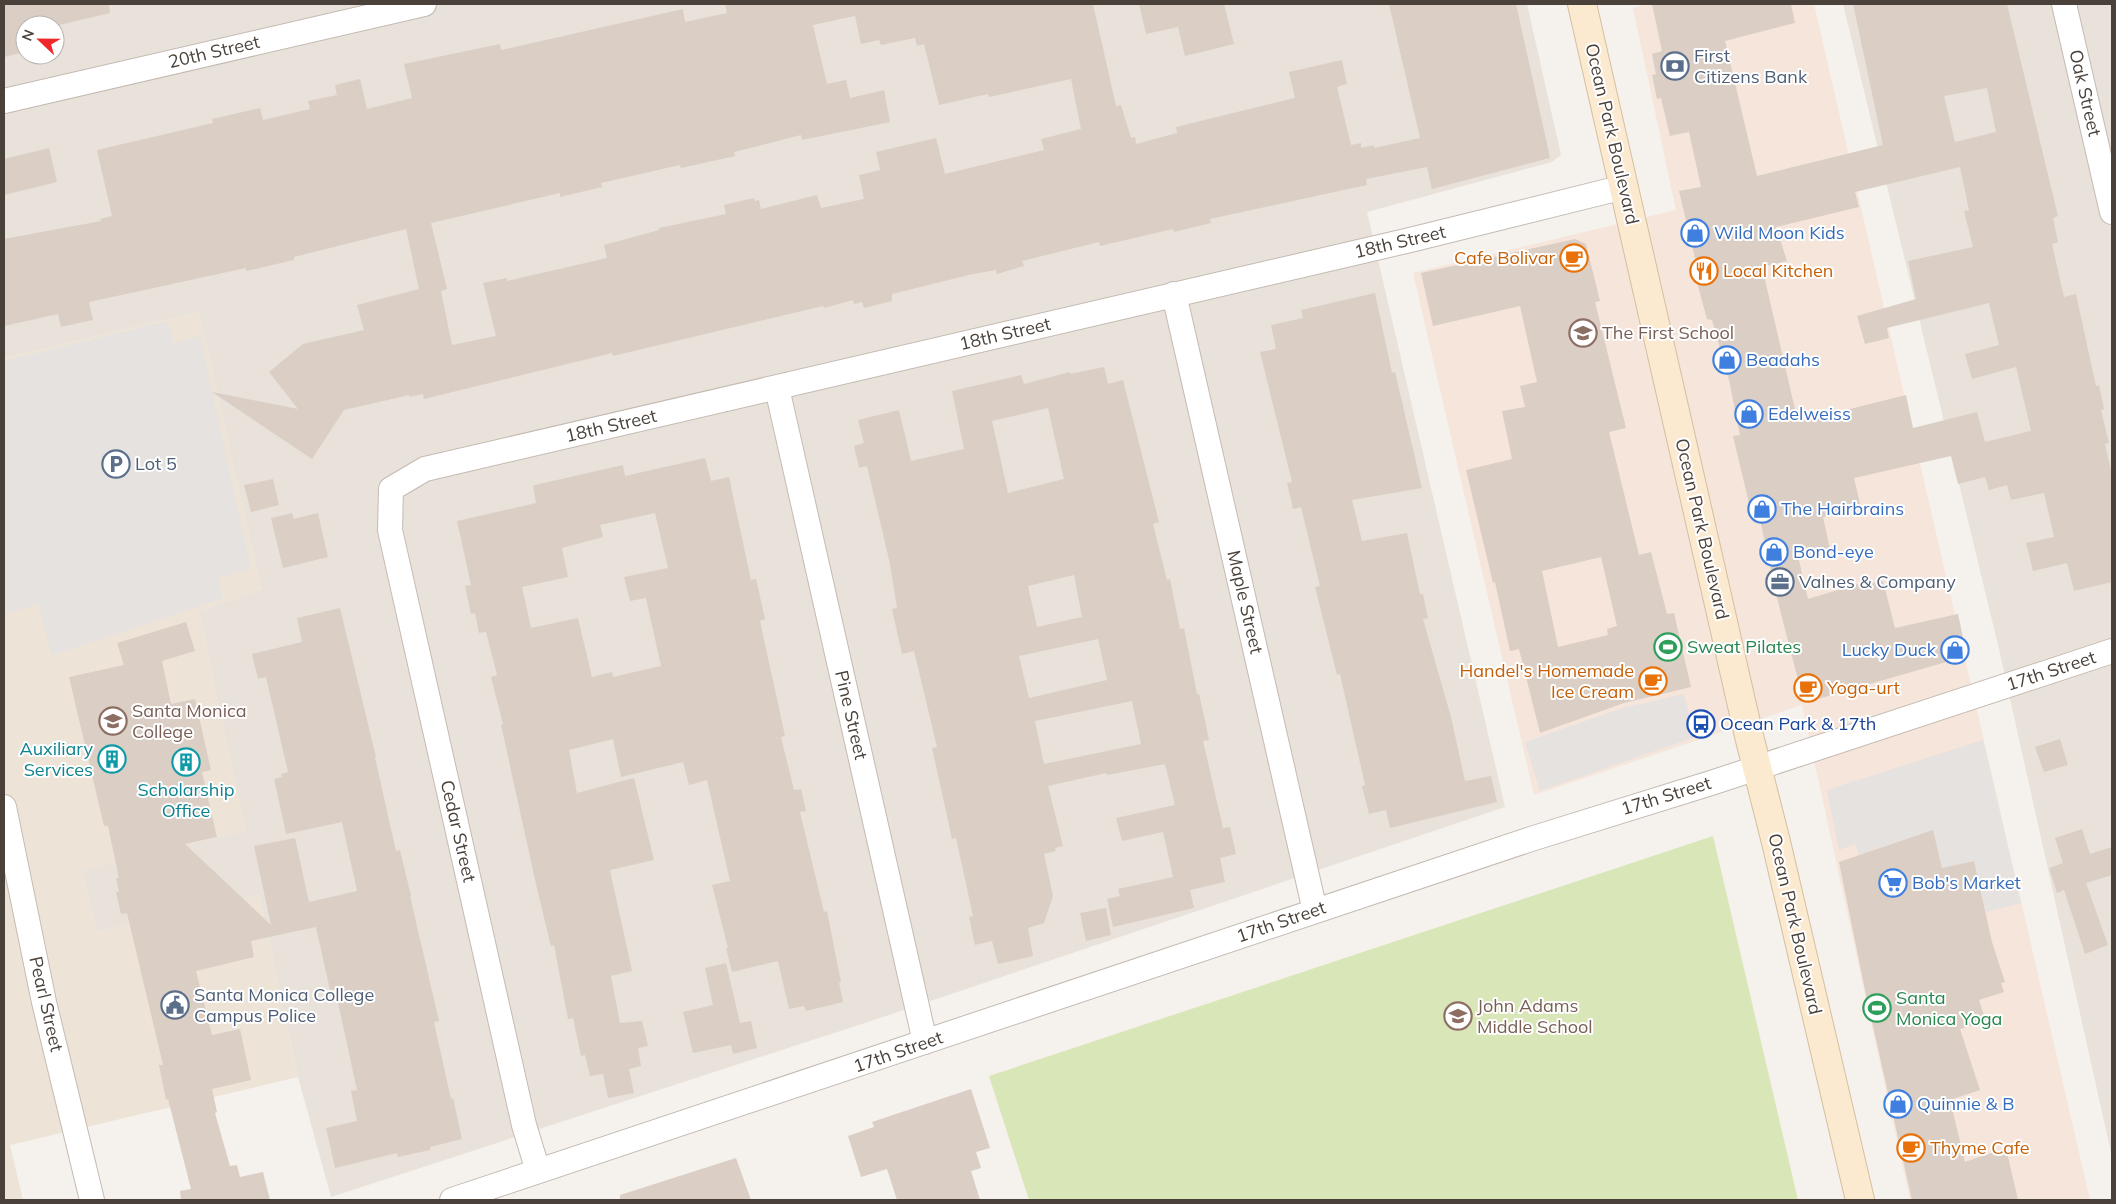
<svg xmlns="http://www.w3.org/2000/svg" width="2116" height="1204" font-family="Mulish,sans-serif">
<style>
.residential{fill:#e9e2db;fill-rule:evenodd}
.commercial{fill:#f5e5da}
.education{fill:#ede4d7}
.green{fill:#d9e7b8}
.parking{fill:#e5e2e0}
.building{fill:#dacec5;fill-rule:evenodd}
.lines{fill:none;stroke-linecap:round;stroke-linejoin:round}
.street-casing{stroke:#c4bab2;stroke-width:26}
.secondary-casing{stroke:#d5bfa0;stroke-width:30}
.street{stroke:#fff;stroke-width:24}
.secondary{stroke:#fcead0;stroke-width:28}
.labels{text-anchor:middle;stroke-width:4;stroke-linejoin:round;paint-order:stroke}
.street-label{font-size:18px;fill:#4a413a;stroke:#fff}
.service-label{font-size:18px;fill:#4e5e75;stroke:#fff;text-anchor:start}
.shop-label{font-size:18px;fill:#366cbe;stroke:#fff;text-anchor:start}
.food-label{font-size:18px;fill:#c56008;stroke:#fff;text-anchor:start}
.education-label{font-size:18px;fill:#785e54;stroke:#fff;text-anchor:start}
.leisure-label{font-size:18px;fill:#27864d;stroke:#fff;text-anchor:start}
.transit-label{font-size:18px;fill:#164399;stroke:#fff;text-anchor:start}
.culture-label{font-size:18px;fill:#0d838f;stroke:#fff;text-anchor:end}
</style>
<rect width="100%" height="100%" fill="#f5f1ec"/>
<path class="residential" d="M 4,4 L 1527,4 L 1561,155 L 1552,162 L 1367,212 L 1505,807 L 877,1019 L 331,1197 L 298,1077 L 259,895 L 97,932 L 82,870 L 245,830 L 199,611 L 261,589 L 199,312 L 4,358 ZM 25,25 L 55,25 L 55,55 L 25,55 Z
M 1843,4 L 2112,4 L 2112,1157 L 1999,649 Z"/>
<path class="commercial" d="M 1648,4 L 1814,4 L 2090,1200 L 1910,1200 L 1802,705 L 1534,795 L 1413,273 L 1676,210 L 1633,8 Z"/>
<path class="education" d="M 199,312 L 261,589 L 199,611 L 246,831 L 82,870 L 97,932 L 259,895 L 298,1077 L 10,1145 L 23,1200 L 4,1200 L 4,358 Z"/>
<path class="green" d="M 1713,836 L 1798,1200 L 1029,1200 L 989,1076 Z"/>
<path class="parking" d="M 168,321 L 174,343 L 200,336 L 251,568 L 218,578 L 223,598 L 52,655 L 38,604 L 4,614 L 4,361 Z
M 1684,694 L 1695,737 L 1540,791 L 1525,742 L 1623,708 Z
M 1983,740 L 2021,903 L 1986,912 L 1974,861 L 1942,868 L 1933,830 L 1859,855 L 1855,844 L 1839,850 L 1827,790 Z"/>
<path class="building" d="M 4,4 L 109,4 L 110,13 L 55,26 L 25,25 L 25,52 L 4,57 Z
M 725,4 L 1093,4 L 1116,106 L 1121,105 L 1131,138 L 1135,137 L 1136,144 L 1177,133 L 1176,127 L 1295,98 L 1289,72 L 1342,60 L 1347,84 L 1337,87 L 1351,145 L 1361,143 L 1361,148 L 1374,145 L 1374,148 L 1420,138 L 1389,4 L 1516,4 L 1550,158 L 1432,189 L 1427,167 L 1366,179 L 1367,185 L 1210,219 L 1211,223 L 1174,232 L 1173,229 L 1100,246 L 1099,242 L 1022,261 L 1024,266 L 997,274 L 996,270 L 973,274 L 892,294 L 892,301 L 864,308 L 862,302 L 854,304 L 853,300 L 824,308 L 823,306 L 613,356 L 612,353 L 424,399 L 423,394 L 409,397 L 409,395 L 344,410 L 312,459 L 212,392 L 298,409 L 269,372 L 303,344 L 364,330 L 357,305 L 419,289 L 406,229 L 294,257 L 294,260 L 246,271 L 246,268 L 89,302 L 93,320 L 61,327 L 58,314 L 4,326 L 4,239 L 101,221 L 100,219 L 112,216 L 97,150 L 213,123 L 212,119 L 260,108 L 263,120 L 310,109 L 308,101 L 337,95 L 335,85 L 360,79 L 367,109 L 412,98 L 404,64 L 500,44 L 501,50 L 683,9 L 685,22 L 727,13 ZM 855,16 L 861,44 L 879,40 L 881,45 L 915,38 L 917,46 L 924,44 L 939,105 L 988,94 L 989,97 L 1071,79 L 1081,129 L 1041,139 L 1044,150 L 945,174 L 936,138 L 876,152 L 880,170 L 859,175 L 864,199 L 821,208 L 817,195 L 761,209 L 759,200 L 755,201 L 754,198 L 724,205 L 726,214 L 659,228 L 659,230 L 604,245 L 607,258 L 507,281 L 507,278 L 483,283 L 496,336 L 452,345 L 441,291 L 447,289 L 431,223 L 560,193 L 560,197 L 602,187 L 601,183 L 680,165 L 681,168 L 735,156 L 734,152 L 801,135 L 802,140 L 890,122 L 884,90 L 850,98 L 846,80 L 827,84 L 813,25 Z
M 1139,4 L 1224,4 L 1234,44 L 1185,56 L 1178,27 L 1146,34 Z
M 1652,4 L 1791,4 L 1795,23 L 1725,41 L 1757,176 L 1883,145 L 1853,4 L 2007,4 L 2058,216 L 2053,218 L 2058,242 L 2052,244 L 2064,297 L 2076,294 L 2096,386 L 2099,385 L 2104,409 L 2101,410 L 2109,443 L 2105,444 L 2112,475 L 2112,582 L 2074,591 L 2067,563 L 2033,571 L 2026,543 L 2054,537 L 2044,493 L 2011,500 L 2007,485 L 1989,490 L 1985,477 L 1958,484 L 1951,456 L 1854,478 L 1861,508 L 1823,517 L 1830,549 L 1798,556 L 1808,599 L 1871,580 L 1872,583 L 1883,581 L 1895,628 L 1958,614 L 1967,656 L 1804,703 L 1777,598 L 1756,501 L 1749,503 L 1733,436 L 1740,435 L 1729,380 L 1712,320 L 1707,319 L 1698,286 L 1695,258 L 1679,191 L 1701,187 L 1689,132 L 1670,136 L 1661,98 L 1657,99 L 1652,75 L 1656,74 L 1652,54 L 1662,51 ZM 1987,88 L 1996,132 L 1955,142 L 1944,96 ZM 1960,167 L 1969,210 L 1964,211 L 1973,247 L 1908,261 L 1916,299 L 1857,316 L 1865,344 L 1889,338 L 1887,328 L 1989,303 L 1999,345 L 1965,354 L 1972,379 L 2016,367 L 2031,431 L 1985,442 L 1977,412 L 1913,428 L 1906,395 L 1798,422 L 1762,267 L 1787,261 L 1776,227 L 1859,207 L 1855,192 Z
M 49,148 L 57,182 L 4,195 L 4,159 Z
M 1575,239 L 1586,244 L 1600,301 L 1595,302 L 1626,428 L 1609,432 L 1639,555 L 1651,552 L 1667,614 L 1674,613 L 1691,687 L 1624,703 L 1540,733 L 1519,649 L 1510,651 L 1495,582 L 1493,583 L 1466,470 L 1512,459 L 1502,411 L 1525,407 L 1520,386 L 1537,382 L 1520,306 L 1433,326 L 1421,273 ZM 1601,557 L 1617,626 L 1607,629 L 1608,635 L 1558,647 L 1542,571 Z
M 1375,293 L 1392,373 L 1395,372 L 1422,488 L 1352,500 L 1362,541 L 1407,533 L 1420,594 L 1423,594 L 1428,618 L 1423,619 L 1451,717 L 1465,781 L 1491,776 L 1497,802 L 1390,828 L 1386,810 L 1369,814 L 1362,786 L 1365,785 L 1340,674 L 1337,675 L 1315,587 L 1320,586 L 1301,507 L 1293,509 L 1287,483 L 1292,482 L 1260,352 L 1276,349 L 1271,325 L 1303,318 L 1301,310 Z
M 1104,367 L 1108,384 L 1123,380 L 1159,522 L 1153,524 L 1167,580 L 1170,579 L 1180,629 L 1184,628 L 1197,694 L 1199,694 L 1203,711 L 1209,740 L 1203,741 L 1223,828 L 1230,827 L 1236,854 L 1220,858 L 1225,882 L 1190,890 L 1194,908 L 1113,927 L 1107,899 L 1120,896 L 1118,889 L 1173,877 L 1163,832 L 1122,841 L 1116,818 L 1175,805 L 1165,764 L 1107,775 L 1106,773 L 1048,786 L 1063,846 L 1055,848 L 1056,851 L 1044,854 L 1053,896 L 1044,923 L 1028,928 L 1033,956 L 998,964 L 992,941 L 975,945 L 969,917 L 973,916 L 956,838 L 952,839 L 932,748 L 937,747 L 914,651 L 902,654 L 892,609 L 897,608 L 890,564 L 867,466 L 859,468 L 854,446 L 864,443 L 858,420 L 899,410 L 911,461 L 964,449 L 952,391 L 1021,375 L 1024,384 L 1070,372 L 1070,374 ZM 1048,408 L 1064,479 L 1008,493 L 992,421 ZM 1074,575 L 1082,617 L 1037,627 L 1028,586 ZM 1098,639 L 1107,680 L 1029,698 L 1019,656 ZM 1132,701 L 1141,744 L 1044,764 L 1035,721 Z
M 705,458 L 711,481 L 729,477 L 751,580 L 756,579 L 765,619 L 760,621 L 785,736 L 781,737 L 794,790 L 801,789 L 806,811 L 800,812 L 824,912 L 827,911 L 841,982 L 839,983 L 843,1002 L 806,1011 L 804,1006 L 789,1009 L 778,961 L 732,972 L 726,948 L 728,948 L 712,885 L 730,881 L 707,780 L 689,785 L 683,762 L 621,777 L 613,739 L 569,750 L 577,793 L 634,778 L 654,860 L 610,870 L 632,971 L 611,976 L 620,1023 L 642,1021 L 648,1046 L 638,1048 L 641,1066 L 629,1069 L 634,1093 L 608,1098 L 603,1074 L 590,1076 L 585,1055 L 581,1056 L 573,1018 L 568,1019 L 554,945 L 551,946 L 538,893 L 501,725 L 503,724 L 491,677 L 497,675 L 486,632 L 479,633 L 475,613 L 471,614 L 465,586 L 471,585 L 457,521 L 536,503 L 533,486 L 535,485 L 623,465 L 625,476 ZM 655,513 L 668,568 L 624,577 L 630,601 L 646,598 L 661,666 L 613,677 L 612,672 L 592,677 L 578,618 L 531,628 L 522,587 L 568,577 L 562,548 L 603,537 L 600,525 Z
M 273,479 L 279,505 L 251,512 L 244,485 Z
M 292,513 L 294,519 L 318,513 L 328,557 L 283,568 L 271,518 Z
M 340,608 L 376,757 L 375,757 L 396,851 L 400,850 L 411,896 L 410,896 L 439,1021 L 434,1022 L 451,1099 L 453,1098 L 462,1139 L 430,1147 L 430,1150 L 398,1157 L 397,1153 L 335,1168 L 326,1128 L 357,1121 L 351,1091 L 357,1090 L 335,989 L 330,990 L 316,927 L 251,941 L 254,957 L 196,971 L 212,1035 L 240,1029 L 251,1080 L 212,1089 L 217,1112 L 215,1113 L 230,1166 L 237,1165 L 240,1177 L 263,1172 L 270,1200 L 181,1200 L 180,1191 L 191,1189 L 168,1099 L 166,1100 L 159,1065 L 163,1065 L 127,913 L 121,914 L 116,892 L 119,892 L 116,878 L 119,878 L 108,826 L 104,826 L 69,677 L 124,665 L 117,643 L 186,622 L 195,651 L 162,661 L 171,704 L 195,699 L 211,770 L 202,772 L 217,837 L 185,844 L 271,925 L 254,846 L 295,838 L 309,902 L 357,891 L 342,822 L 286,834 L 274,779 L 282,777 L 281,774 L 288,772 L 266,677 L 258,679 L 252,654 L 302,642 L 297,618 Z
M 2060,739 L 2068,765 L 2044,772 L 2035,747 Z
M 2082,829 L 2090,854 L 2112,847 L 2112,875 L 2086,883 L 2108,945 L 2085,954 L 2064,890 L 2057,893 L 2049,868 L 2063,863 L 2055,838 Z
M 1933,830 L 1942,868 L 1974,861 L 1992,942 L 2005,982 L 2001,983 L 2004,992 L 1979,1000 L 1986,1021 L 1960,1029 L 1980,1090 L 1950,1100 L 1965,1162 L 2006,1148 L 2018,1200 L 1912,1200 L 1866,995 L 1839,862 Z
M 1106,908 L 1111,935 L 1086,941 L 1080,913 Z
M 726,963 L 740,1023 L 751,1021 L 757,1048 L 733,1054 L 731,1045 L 693,1053 L 683,1012 L 713,1005 L 705,968 Z
M 971,1089 L 990,1148 L 976,1152 L 981,1168 L 971,1171 L 980,1200 L 897,1200 L 887,1169 L 861,1177 L 848,1136 L 874,1127 L 872,1122 Z
M 736,1158 L 751,1200 L 620,1200 L 620,1195 Z"/>
<g class="lines">
<g class="street-casing">
<path id="street" d="M 2064,4 L 2112,212
M 4,101 L 424,4
M 1174,294 L 1315,911
M 777,388 L 925,1042
M 4,807 L 44,1002 L 92,1200
M 538,1171 L 524,1125 L 390,530 L 391,489 L 425,469 L 1406,241 L 1624,187
M 452,1200 L 1531,839 L 1711,783 L 2112,651"/>
</g>
<g class="secondary-casing">
<path id="secondary" d="M 1582,4 L 1749,736 L 1776,842 L 1860,1200"/>
</g>
<use href="#street" class="street"/>
<use href="#secondary" class="secondary"/>
</g>
<defs>
<g id="bank-ring" transform="scale(1.4375)"><circle r="9.5" fill="#fff" stroke="#5c6f8a" stroke-width="1.5"/><path d="M-6-4H6V4H-6ZM0-2.3a2.3 2.3 0 1 0 0 4.6a2.3 2.3 0 1 0 0-4.6Z" fill="#5c6f8a"/></g>
<g id="shop-ring" transform="scale(1.4375)"><circle r="9.5" fill="#fff" stroke="#3f7fe0" stroke-width="1.5"/><path d="M-5-2.5h2.3a2.7 3.5 0 0 1 5.4 0H5L5.5 6h-11ZM-1.5-2.5h3a1.5 2.3 0 0 0-3 0Z" fill="#3f7fe0"/></g>
<g id="cafe-ring" transform="scale(1.4375)"><circle r="9.5" fill="#fff" stroke="#e8710a" stroke-width="1.5"/><path d="M-5.5-4.5H6V0H3Q3 3.5 0 3.5H-2.5Q-5.5 3.5-5.5 0ZM3-3.2v2h1.7v-2ZM-6 4.5H4V6H-6Z" fill="#e8710a"/></g>
<g id="restaurant-ring" transform="scale(1.4375)"><circle r="9.5" fill="#fff" stroke="#e8710a" stroke-width="1.5"/><path d="M-5-6h1v4h1v-4h1v4h1v-4h1v5L-1.5 .5V6h-2V.5L-5-1ZM5-6V6H3V1.5H1.5Q1.5-4 5-6Z" fill="#e8710a"/></g>
<g id="school-ring" transform="scale(1.4375)"><circle r="9.5" fill="#fff" stroke="#8d6e63" stroke-width="1.5"/><path d="M0-5L7-2L0 1L-7-2ZM-4 1L0 2.5L4 1V4Q0 6-4 4Z" fill="#8d6e63"/></g>
<g id="parking-ring" transform="scale(1.4375)"><circle r="9.5" fill="#fff" stroke="#5c6f8a" stroke-width="1.5"/><path d="M-3.5-5.5H1a3.5 3.5 0 0 1 0 7H-1V5.5H-3.5ZM-1-3.4V-.6H.8a1.4 1.4 0 0 0 0-2.8Z" fill="#5c6f8a"/></g>
<g id="office-ring" transform="scale(1.4375)"><circle r="9.5" fill="#fff" stroke="#5c6f8a" stroke-width="1.5"/><path d="M-6-3h4V-5.5h4V-3h4V5H-6ZM-1-4.5V-3h2v-1.5ZM-6 0V1H6V0Z" fill="#5c6f8a"/></g>
<g id="stadium-ring" transform="scale(1.4375)"><circle r="9.5" fill="#fff" stroke="#2e9e5b" stroke-width="1.5"/><path d="M0-5a6.5 5 0 1 0 0 10a6.5 5 0 1 0 0-10ZM-3.5-1.8h7v3.6h-7Z" fill="#2e9e5b"/></g>
<g id="university-ring" transform="scale(1.4375)"><circle r="9.5" fill="#fff" stroke="#8d6e63" stroke-width="1.5"/><path d="M0-5L7-2L0 1L-7-2ZM-4 1L0 2.5L4 1V4Q0 6-4 4Z" fill="#8d6e63"/></g>
<g id="bus-ring" transform="scale(1.4375)"><circle r="9.5" fill="#fff" stroke="#1a4fb4" stroke-width="1.5"/><path d="M-5-6H5V4H4V6H2V4H-2V6H-4V4H-5ZM-3.5-4V0h7V-4ZM-3.5 1.2v1.5H-2V1.2ZM2 1.2v1.5H3.5V1.2Z" fill="#1a4fb4"/></g>
<g id="building-ring" transform="scale(1.4375)"><circle r="9.5" fill="#fff" stroke="#0f9aa8" stroke-width="1.5"/><path d="M-4-6H4V6H1V3H-1V6H-4ZM-2.5-4.3h1.7v1.8h-1.7ZM.8-4.3h1.7v1.8H.8ZM-2.5-1h1.7V.8h-1.7ZM.8-1h1.7V.8H.8Z" fill="#0f9aa8"/></g>
<g id="supermarket-ring" transform="scale(1.4375)"><circle r="9.5" fill="#fff" stroke="#3f7fe0" stroke-width="1.5"/><path d="M-6-5.5h2.5l.6 2H6L4.5 2H-2.5L-4.4-4H-6ZM-1.5 3.2a1.3 1.3 0 1 0 .1 0ZM3 3.2a1.3 1.3 0 1 0 .1 0Z" fill="#3f7fe0"/></g>
<g id="civic-ring" transform="scale(1.4375)"><circle r="9.5" fill="#fff" stroke="#5c6f8a" stroke-width="1.5"/><path d="M-.6-6.5H3V-4.5H.6V-3L4-1V1h2V6H-6V1h2V-1L-.6-3ZM-1.2 2.5V6h2.4V2.5Z" fill="#5c6f8a"/></g>
</defs>
<g fill-rule="evenodd">
<use href="#bank-ring" x="1675" y="66"/>
<use href="#shop-ring" x="1695" y="233"/>
<use href="#cafe-ring" x="1574" y="258"/>
<use href="#restaurant-ring" x="1704" y="271"/>
<use href="#school-ring" x="1583" y="333"/>
<use href="#shop-ring" x="1727" y="360"/>
<use href="#shop-ring" x="1749" y="414"/>
<use href="#parking-ring" x="116" y="464"/>
<use href="#shop-ring" x="1762" y="509"/>
<use href="#shop-ring" x="1774" y="552"/>
<use href="#office-ring" x="1780" y="582"/>
<use href="#stadium-ring" x="1668" y="647"/>
<use href="#shop-ring" x="1955" y="650"/>
<use href="#cafe-ring" x="1653" y="681"/>
<use href="#cafe-ring" x="1808" y="688"/>
<use href="#university-ring" x="113" y="721"/>
<use href="#bus-ring" x="1701" y="724"/>
<use href="#building-ring" x="112" y="759"/>
<use href="#building-ring" x="186" y="762"/>
<use href="#supermarket-ring" x="1893" y="883"/>
<use href="#civic-ring" x="175" y="1005"/>
<use href="#stadium-ring" x="1877" y="1008"/>
<use href="#school-ring" x="1458" y="1016"/>
<use href="#shop-ring" x="1898" y="1104"/>
<use href="#cafe-ring" x="1911" y="1148"/>
</g>
<g class="labels">
<g class="street-label">
<text transform="translate(214 52) rotate(-13)" y="6">20th Street</text>
<text transform="translate(2085 93) rotate(77)" y="6">Oak Street</text>
<text transform="translate(1612 134) rotate(77)" y="6">Ocean Park Boulevard</text>
<text transform="translate(1400 242) rotate(-13)" y="6">18th Street</text>
<text transform="translate(1005 334) rotate(-13)" y="6">18th Street</text>
<text transform="translate(611 426) rotate(-13)" y="6">18th Street</text>
<text transform="translate(1702 529) rotate(77)" y="6">Ocean Park Boulevard</text>
<text transform="translate(1245 602) rotate(77)" y="6">Maple Street</text>
<text transform="translate(2051 671) rotate(-18)" y="6">17th Street</text>
<text transform="translate(851 715) rotate(77)" y="6">Pine Street</text>
<text transform="translate(1666 796) rotate(-17)" y="6">17th Street</text>
<text transform="translate(458 831) rotate(77)" y="6">Cedar Street</text>
<text transform="translate(1281 922) rotate(-19)" y="6">17th Street</text>
<text transform="translate(1795 924) rotate(77)" y="6">Ocean Park Boulevard</text>
<text transform="translate(46 1004) rotate(77)" y="6">Pearl Street</text>
<text transform="translate(898 1052) rotate(-19)" y="6">17th Street</text>
</g>
<g class="service-label">
<text x="1694" y="62">First<tspan x="1694" dy="21">Citizens Bank</tspan></text>
<text x="135" y="470">Lot 5</text>
<text x="1799" y="588">Valnes &amp; Company</text>
<text x="194" y="1001">Santa Monica College<tspan x="194" dy="21">Campus Police</tspan></text>
</g>
<g class="shop-label">
<text x="1714" y="239">Wild Moon Kids</text>
<text x="1746" y="366">Beadahs</text>
<text x="1768" y="420">Edelweiss</text>
<text x="1781" y="515">The Hairbrains</text>
<text x="1793" y="558">Bond-eye</text>
<text x="1936" y="656" text-anchor="end">Lucky Duck</text>
<text x="1912" y="889">Bob's Market</text>
<text x="1917" y="1110">Quinnie &amp; B</text>
</g>
<g class="food-label">
<text x="1555" y="264" text-anchor="end">Cafe Bolivar</text>
<text x="1723" y="277">Local Kitchen</text>
<text x="1634" y="677" text-anchor="end">Handel's Homemade<tspan x="1634" dy="21">Ice Cream</tspan></text>
<text x="1827" y="694">Yoga-urt</text>
<text x="1930" y="1154">Thyme Cafe</text>
</g>
<g class="education-label">
<text x="1602" y="339">The First School</text>
<text x="132" y="717">Santa Monica<tspan x="132" dy="21">College</tspan></text>
<text x="1477" y="1012">John Adams<tspan x="1477" dy="21">Middle School</tspan></text>
</g>
<g class="leisure-label">
<text x="1687" y="653">Sweat Pilates</text>
<text x="1896" y="1004">Santa<tspan x="1896" dy="21">Monica Yoga</tspan></text>
</g>
<g class="transit-label">
<text x="1720" y="730">Ocean Park &amp; 17th</text>
</g>
<g class="culture-label">
<text x="93" y="755">Auxiliary<tspan x="93" dy="21">Services</tspan></text>
<text x="186" y="796" text-anchor="middle">Scholarship<tspan x="186" dy="21">Office</tspan></text>
</g>
</g>
<rect width="2116" height="1204" fill="none" stroke="#4a413a" stroke-width="10"/>
<g transform="translate(40 40) rotate(292)"><circle r="24" fill="#ffffff" stroke="#b7b3b0"/>
<path d="M0-4L9 19L0 12L-9 19Z" fill="#ef292b"/>
<text y="-8" font-size="14" font-weight="bold" text-anchor="middle" fill="#4a413a">N</text>
</g>
</svg>
